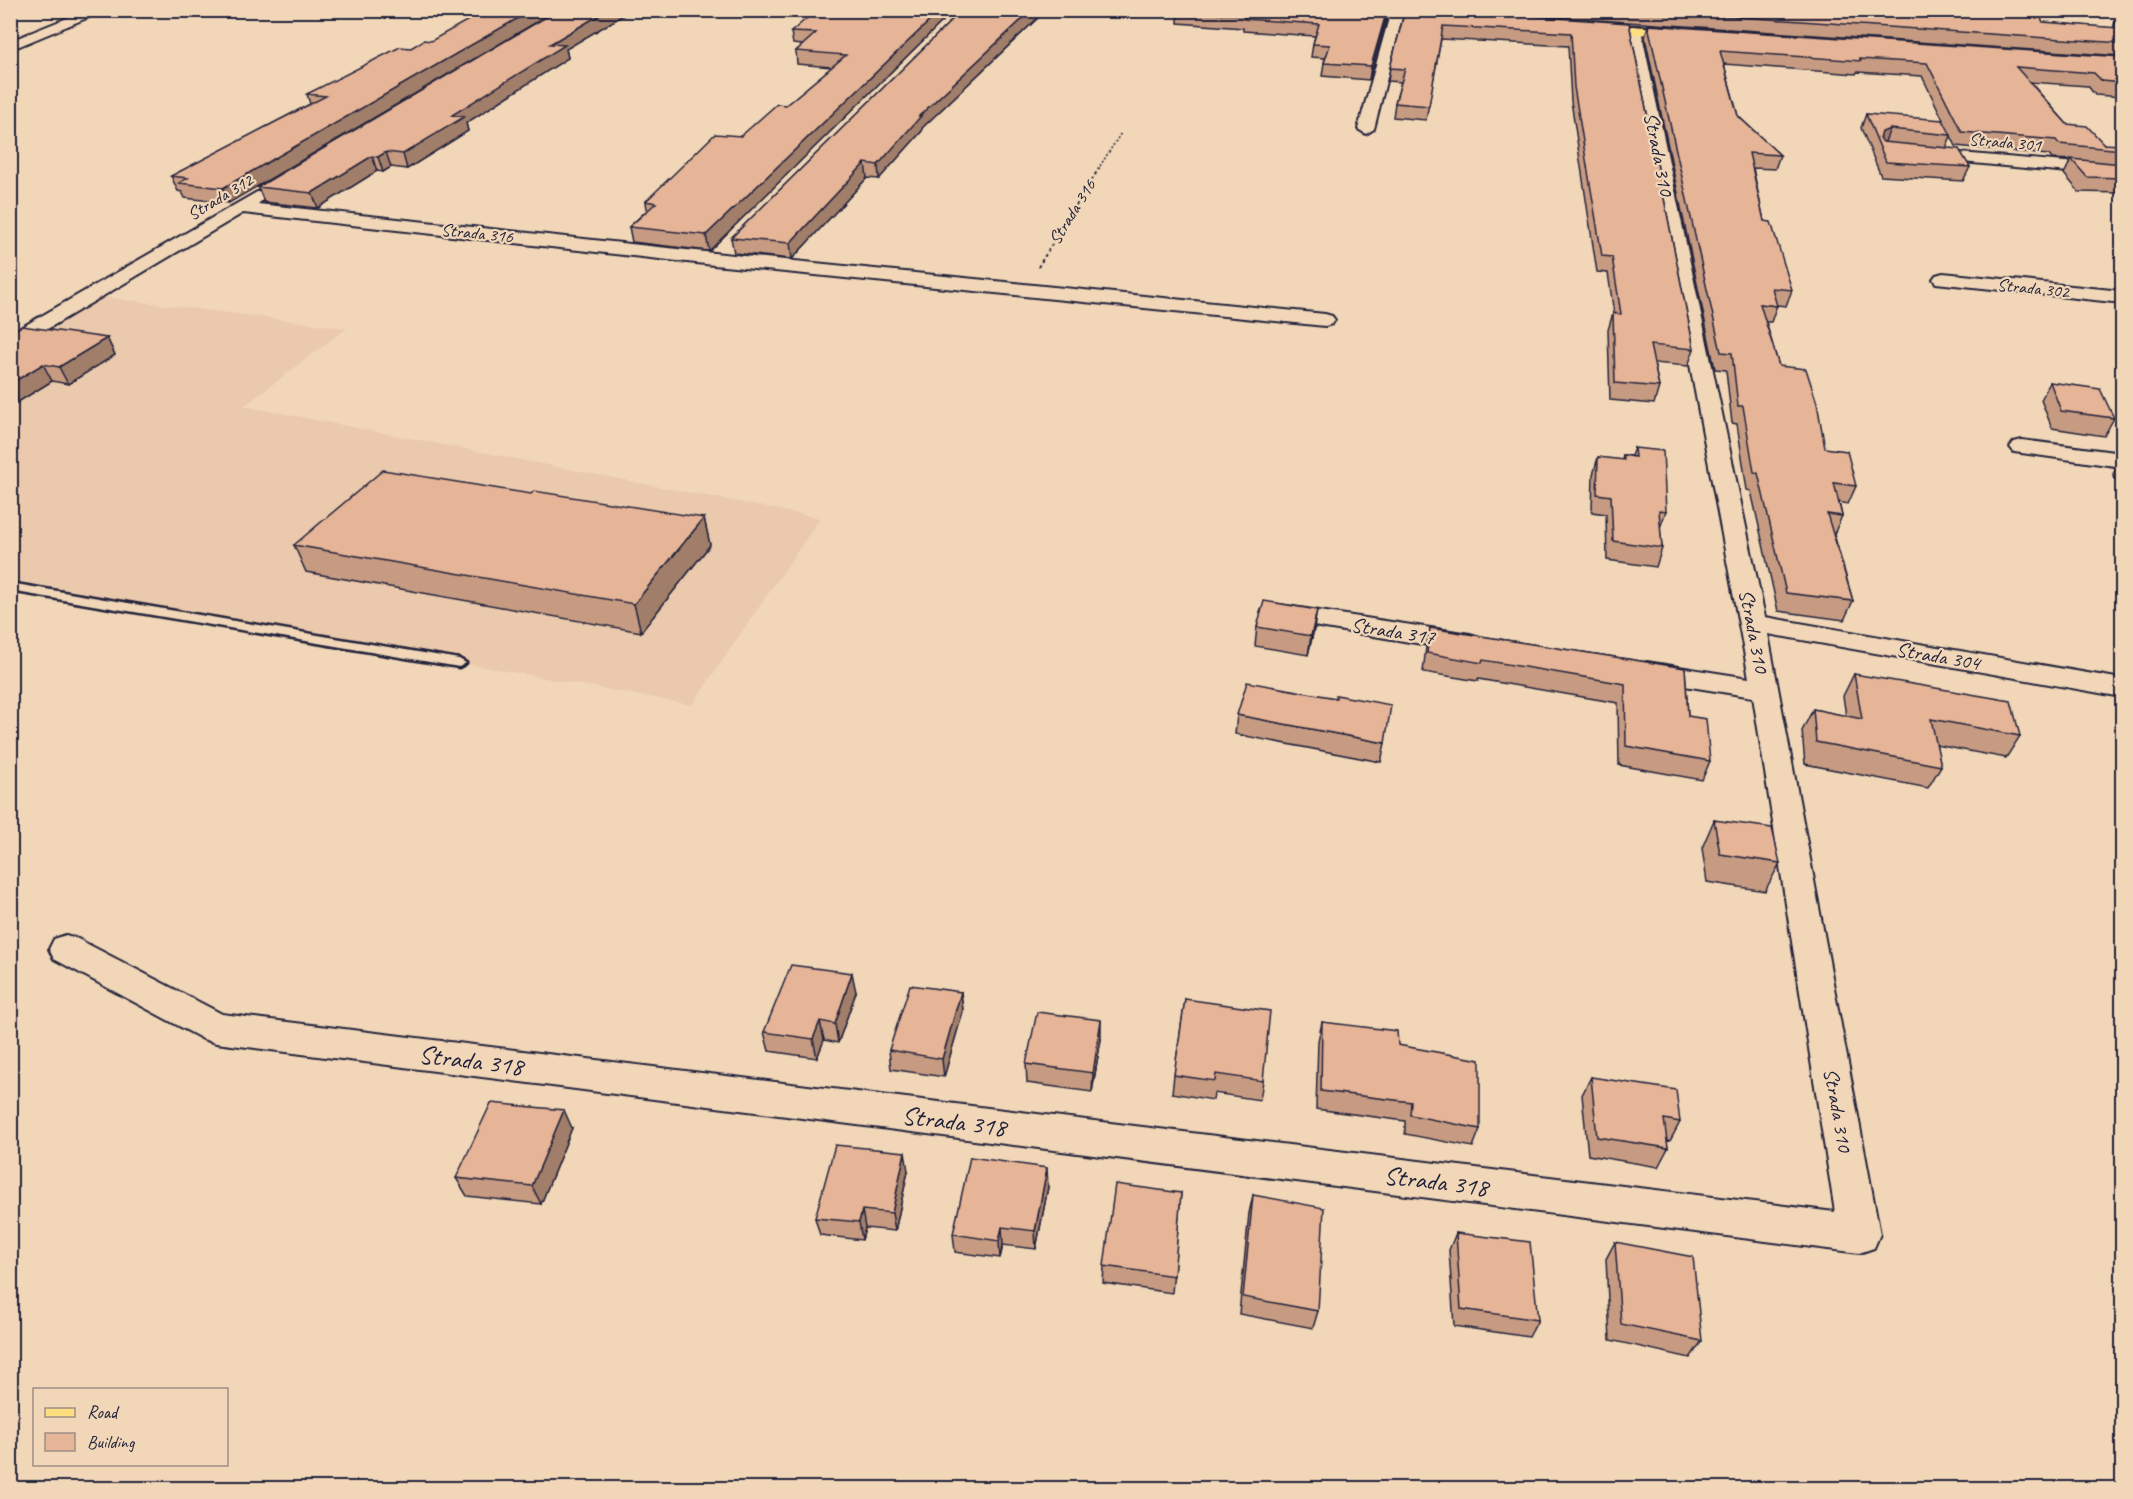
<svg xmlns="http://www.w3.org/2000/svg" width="2133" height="1499" font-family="Caveat,sans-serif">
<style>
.built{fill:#eac9ac}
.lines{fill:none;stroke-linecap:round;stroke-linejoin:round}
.service-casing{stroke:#22223b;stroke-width:5}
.minor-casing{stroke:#22223b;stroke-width:4}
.primary-casing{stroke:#22223b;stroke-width:5}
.path-far1{stroke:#22223b;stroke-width:1.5;stroke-dasharray:2 2;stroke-linecap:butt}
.path{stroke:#22223b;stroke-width:2;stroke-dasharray:3 3;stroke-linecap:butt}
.service{fill:#f1d7b8;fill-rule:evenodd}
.minor{fill:#f1d7b8;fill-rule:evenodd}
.primary{fill:#fedf80;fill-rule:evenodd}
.wall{fill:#c69b82;stroke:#22223b;stroke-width:1.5}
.shaded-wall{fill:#a17e6a;stroke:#22223b;stroke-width:1.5}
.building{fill:#e6b497;stroke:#22223b;stroke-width:1.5}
.labels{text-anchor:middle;stroke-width:4.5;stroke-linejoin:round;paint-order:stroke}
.far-street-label{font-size:18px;fill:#22223b;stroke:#f1d7b8}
.street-label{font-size:21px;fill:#22223b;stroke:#f1d7b8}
.near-street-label{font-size:26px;fill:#22223b;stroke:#f1d7b8}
</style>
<rect width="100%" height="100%" fill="#f1d7b8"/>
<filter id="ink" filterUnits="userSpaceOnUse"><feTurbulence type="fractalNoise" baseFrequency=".0167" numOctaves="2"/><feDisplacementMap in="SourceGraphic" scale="12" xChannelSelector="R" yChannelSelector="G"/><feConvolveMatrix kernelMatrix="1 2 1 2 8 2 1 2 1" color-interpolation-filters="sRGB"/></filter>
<g filter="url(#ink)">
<path class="built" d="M 96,296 L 347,328 L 244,406 L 820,518 L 692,705 L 11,580 L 10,347 Z"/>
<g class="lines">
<g class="service-casing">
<path id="service" d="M 10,583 L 459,659 L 466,663 L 459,667 L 10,591 Z"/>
</g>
<g class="minor-casing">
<path id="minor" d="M 87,10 L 106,10 L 10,50 L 10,41 Z
M 1391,11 L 1401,11 L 1403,14 L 1374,129 L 1366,134 L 1358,129 Z
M 1634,26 L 1641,30 L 1765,617 L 2122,679 L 2122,697 L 1768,634 L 1880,1234 L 1874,1248 L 1859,1253 L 216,1043 L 203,1039 L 54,959 L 49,949 L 54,939 L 66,935 L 78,939 L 222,1014 L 1835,1212 L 1753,697 L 1647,680 L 1637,677 L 1633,671 L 1637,665 L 1647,662 L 1749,678 L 1627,30 Z
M 1926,150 L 2122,167 L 2122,177 L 1920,158 L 1918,155 L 1920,152 Z
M 257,192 L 263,193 L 266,197 L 258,204 L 714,253 L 1325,314 L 1332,316 L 1335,320 L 1332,324 L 1325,326 L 714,265 L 243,213 L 17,347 L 10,349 L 10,334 Z
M 1943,273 L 2122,291 L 2122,303 L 1936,283 L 1933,279 L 1936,275 Z
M 2022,440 L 2122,453 L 2122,467 L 2014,452 L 2010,447 L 2014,442 Z
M 1274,604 L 1470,634 L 1480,637 L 1484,643 L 1480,649 L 1470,652 L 1265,618 L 1261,612 L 1265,606 Z"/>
</g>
<g class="primary-casing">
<path id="primary" d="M 1334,10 C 1354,10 1444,7 1454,18 L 1447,22 L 1341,14 Z
M 1586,23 L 1690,30 L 1697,34 L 1690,38 L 1581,30 L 1579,27 L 1581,24 Z"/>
</g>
<path class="path-far1" d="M 1100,166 L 1121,133"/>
<path class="path" d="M 1038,267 L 1101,165"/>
<use href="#service" class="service"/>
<use href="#minor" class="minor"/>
<use href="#primary" class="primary"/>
</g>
<path class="wall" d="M 558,10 L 632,10 L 566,49 L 568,58 L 466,123 L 468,131 L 407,169 L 391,167 L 383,172 L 377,171 L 318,208 L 264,202 L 258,187 Z
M 954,10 L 709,251 L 632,242 L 629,227 L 647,210 L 646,201 L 786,105 L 832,67 L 797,64 L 796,51 L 803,45 L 793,44 L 791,32 Z
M 962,10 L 1388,10 L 1386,19 L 1369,80 L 1322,76 L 1324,63 L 1325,58 L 1311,57 L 1313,44 L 1315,36 L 1243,31 L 1243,28 L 1178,23 L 1178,16 L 1118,11 L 1116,14 L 1082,12 L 1069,12 L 1067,15 L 1042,14 L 922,128 L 922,131 L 879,179 L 867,178 L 792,259 L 734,253 L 731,238 Z
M 1405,10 L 1629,23 L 1694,349 L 1688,366 L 1654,363 L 1659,387 L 1654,404 L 1610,400 L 1608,330 L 1613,313 L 1614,314 L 1608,273 L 1597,272 L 1571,101 L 1568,46 L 1441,39 L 1426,120 L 1393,117 L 1395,103 L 1401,82 L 1388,81 L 1390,68 Z
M 1452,10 L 1753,10 L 1766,12 L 1766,10 L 1823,11 L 1823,10 L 1934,10 L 1956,12 L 1957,10 L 2005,10 L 2006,15 L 2043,22 L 2113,28 L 2115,22 L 2122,23 L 2122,56 Z
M 1648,25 L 2122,57 L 2122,97 L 2095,95 L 2088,86 L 2030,82 L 2067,124 L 2104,144 L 2122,149 L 2116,163 L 2122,164 L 2122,193 L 2079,192 L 2064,174 L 2071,160 L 2052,159 L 2049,155 L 1956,146 L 1951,136 L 1946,148 L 1970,167 L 1963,181 L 1881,176 L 1861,128 L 1866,114 L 1946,126 L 1922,76 L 1857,72 L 1856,74 L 1724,64 L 1738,116 L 1780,155 L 1775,169 L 1753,168 L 1764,221 L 1792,290 L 1786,306 L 1777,305 L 1771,322 L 1766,322 L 1779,366 L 1825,448 L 1856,486 L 1848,504 L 1839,502 L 1842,516 L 1834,534 L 1853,601 L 1844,620 L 1778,611 L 1751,491 L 1747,490 L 1737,424 L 1732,423 L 1726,370 L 1715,369 L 1645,37 Z
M 411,48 L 229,203 L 185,198 L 182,192 L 178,191 L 171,176 L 310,104 L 307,94 Z
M 10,332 L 107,338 L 115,355 L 68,384 L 52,381 L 10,407 Z
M 2050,382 L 2114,418 L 2104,436 L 2052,428 L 2041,400 Z
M 1634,448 L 1666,511 L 1660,528 L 1662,548 L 1656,567 L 1607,560 L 1606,514 L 1592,512 L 1593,475 L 1598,457 L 1622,460 L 1623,455 L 1631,456 Z
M 2122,458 L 2122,494 L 2113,474 Z
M 704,518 L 710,545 L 641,632 L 306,572 L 294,545 Z
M 1257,627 L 1314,629 L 1308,655 L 1255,646 Z
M 1430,628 L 1685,668 L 1688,716 L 1710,761 L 1702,780 L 1619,765 L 1618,703 L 1478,679 L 1478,681 L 1423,672 L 1426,647 Z
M 1854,674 L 2020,736 L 2006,758 L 1936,745 L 1941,766 L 1928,788 L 1805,764 L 1802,731 L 1813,709 L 1846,716 L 1843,696 Z
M 1237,715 L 1385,743 L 1381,762 L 1235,734 Z
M 1714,820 L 1780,863 L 1765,891 L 1707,882 L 1702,848 Z
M 856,992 L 838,1043 L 824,1040 L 817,1058 L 769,1051 L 764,1032 Z
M 961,992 L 963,1011 L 944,1077 L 891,1069 L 889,1050 Z
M 1185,999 L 1263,1081 L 1260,1100 L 1214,1093 L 1213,1100 L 1172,1093 L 1174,1075 Z
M 1322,1022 L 1398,1045 L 1480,1129 L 1473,1147 L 1405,1134 L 1405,1121 L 1316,1109 L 1318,1041 Z
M 1101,1039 L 1092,1092 L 1027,1083 L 1026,1064 Z
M 1591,1077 L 1680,1122 L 1670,1141 L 1667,1140 L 1668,1148 L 1658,1167 L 1588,1155 L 1582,1095 Z
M 572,1128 L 541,1204 L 467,1196 L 456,1178 Z
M 908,1171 L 895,1231 L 865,1228 L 862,1240 L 820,1235 L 815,1218 Z
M 1048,1187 L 1036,1249 L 1003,1245 L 1000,1258 L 955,1252 L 953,1234 Z
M 1181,1193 L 1172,1293 L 1103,1283 L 1104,1266 Z
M 1253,1195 L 1318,1311 L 1313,1328 L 1239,1314 L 1249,1213 Z
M 1456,1233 L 1538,1320 L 1529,1337 L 1454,1326 L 1449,1250 Z
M 1615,1242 L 1702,1341 L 1690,1358 L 1610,1340 L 1606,1259 Z"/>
<path class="shaded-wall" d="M 532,10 L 557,10 L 229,203 L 223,188 Z
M 608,10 L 632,10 L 566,49 L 568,58 L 466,123 L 468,131 L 407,169 L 403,154 L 452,115 L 550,44 Z
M 941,10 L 954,10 L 709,251 L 706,235 Z
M 1032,10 L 1042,10 L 1042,14 L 922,128 L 922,131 L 879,179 L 878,165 L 919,116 Z
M 1387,10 L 1386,19 L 1369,80 L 1371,66 Z
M 1890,129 L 1884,144 L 1878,142 L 1882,132 Z
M 386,152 L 391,167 L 383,172 L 378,157 Z
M 372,156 L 377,171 L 318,208 L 312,193 Z
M 865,163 L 867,178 L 792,259 L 790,243 Z
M 107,338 L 115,355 L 68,384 L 59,367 Z
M 43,364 L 52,381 L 10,407 L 10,384 Z
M 704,518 L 710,545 L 641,632 L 634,604 Z
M 1317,610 L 1314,629 L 1308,655 L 1311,636 Z
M 852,973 L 856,992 L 838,1043 L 835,1024 Z
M 961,992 L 963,1011 L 944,1077 L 942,1059 Z
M 1101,1020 L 1101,1039 L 1092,1092 L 1093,1073 Z
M 820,1021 L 824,1040 L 817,1058 L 813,1039 Z
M 564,1110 L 572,1128 L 541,1204 L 532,1186 Z
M 905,1152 L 908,1171 L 895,1231 L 892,1213 Z
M 1047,1168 L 1048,1187 L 1036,1249 L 1035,1231 Z
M 862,1210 L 865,1228 L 862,1240 L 859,1222 Z
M 1002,1227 L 1003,1245 L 1000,1258 L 999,1241 Z"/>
<path class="building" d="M 486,10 L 532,10 L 223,188 L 179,183 L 188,178 L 171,176 L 326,96 L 307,94 L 400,47 L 411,48 L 424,40 L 431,41 Z
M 558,10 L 608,10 L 550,44 L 565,45 L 452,115 L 464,117 L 403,154 L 386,152 L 378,157 L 372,156 L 312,193 L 258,187 Z
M 816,10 L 941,10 L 706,235 L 629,227 L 656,203 L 646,201 L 715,134 L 741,136 L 777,104 L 786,105 L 846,55 L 796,51 L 816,33 L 791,32 Z
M 962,10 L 1032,10 L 919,116 L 921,116 L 878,165 L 865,163 L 790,243 L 731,238 Z
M 1387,10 L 1371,66 L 1324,63 L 1330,45 L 1313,44 L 1319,24 L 1244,19 L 1246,15 L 1178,11 Z
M 1405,10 L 1440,10 L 1629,23 L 1694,349 L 1650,345 L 1659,387 L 1615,383 L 1613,313 L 1621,314 L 1612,257 L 1602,256 L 1574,87 L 1571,33 L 1443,26 L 1429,106 L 1395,103 L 1405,69 L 1390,68 Z
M 1638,10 L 1753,10 L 1768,12 L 1768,10 L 1811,10 L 1829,12 L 1829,10 L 1934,10 L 1962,13 L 1961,10 L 2005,10 L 2006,15 L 2041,18 L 2043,22 L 2118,28 L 2115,22 L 2122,23 L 2122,43 Z
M 1648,25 L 2122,57 L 2122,83 L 2102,81 L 2094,73 L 2016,67 L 2067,124 L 2087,126 L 2104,144 L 2120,145 L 2122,150 L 2059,144 L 2056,140 L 1962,132 L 1927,63 L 1860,59 L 1861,61 L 1720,51 L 1738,116 L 1780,155 L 1749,153 L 1764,221 L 1771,222 L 1792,290 L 1772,288 L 1777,306 L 1760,304 L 1779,366 L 1806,369 L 1817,403 L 1825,448 L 1847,451 L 1856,486 L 1834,483 L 1842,516 L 1827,514 L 1853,601 L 1786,593 L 1758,473 L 1754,472 L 1743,406 L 1738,406 L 1732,353 L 1721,352 Z
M 1866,114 L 1943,120 L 1951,135 L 1890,129 L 1882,132 L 1880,138 L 1883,142 L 1959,149 L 1970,167 L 1886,162 Z
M 2071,159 L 2122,164 L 2122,178 L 2087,177 Z
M 22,326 L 107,338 L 59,367 L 43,364 L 10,384 L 10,332 Z
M 2050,382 L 2100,389 L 2114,418 L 2061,411 Z
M 1634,448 L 1663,451 L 1666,511 L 1659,510 L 1662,548 L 1613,541 L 1611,496 L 1597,494 L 1598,457 L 1624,460 L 1623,455 L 1635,457 Z
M 383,470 L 531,494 L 534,491 L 704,518 L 634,604 L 294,545 Z
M 1264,601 L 1317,610 L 1311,636 L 1257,627 Z
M 1430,628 L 1685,668 L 1688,716 L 1706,719 L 1710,761 L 1626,746 L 1625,684 L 1483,660 L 1482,663 L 1427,653 Z
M 1854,674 L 2011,701 L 2020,736 L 1931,719 L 1941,766 L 1816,742 L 1813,709 L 1862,719 Z
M 1247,682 L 1336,698 L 1336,695 L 1391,705 L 1385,743 L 1237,715 Z
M 1714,820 L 1772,828 L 1780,863 L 1720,854 Z
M 791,965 L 852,973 L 835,1024 L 820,1021 L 813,1039 L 764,1032 Z
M 910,985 L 961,992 L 942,1059 L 889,1050 Z
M 1185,999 L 1270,1011 L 1263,1081 L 1216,1074 L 1215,1081 L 1174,1075 Z
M 1037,1012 L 1101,1020 L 1093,1073 L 1026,1064 Z
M 1322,1022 L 1397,1031 L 1398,1045 L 1480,1060 L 1480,1129 L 1410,1115 L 1411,1102 L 1321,1091 Z
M 1591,1077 L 1676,1090 L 1680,1122 L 1664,1119 L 1668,1148 L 1597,1137 Z
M 491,1103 L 564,1110 L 532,1186 L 456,1178 Z
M 835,1145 L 905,1152 L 892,1213 L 862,1210 L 859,1222 L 815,1218 Z
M 970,1157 L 1047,1168 L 1035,1231 L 1002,1227 L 999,1241 L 953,1234 Z
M 1115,1184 L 1181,1193 L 1174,1276 L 1104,1266 Z
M 1253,1195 L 1324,1208 L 1318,1311 L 1243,1297 Z
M 1456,1233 L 1530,1242 L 1538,1320 L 1461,1309 Z
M 1615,1242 L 1693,1257 L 1702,1341 L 1621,1324 Z"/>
</g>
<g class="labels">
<g class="far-street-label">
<text transform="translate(2005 142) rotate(5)" y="6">Strada 301</text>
<text transform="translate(220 197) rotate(-31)" y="6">Strada 312</text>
<text transform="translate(1072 212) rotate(-58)" y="6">Strada 316</text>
<text transform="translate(477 233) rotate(6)" y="6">Strada 316</text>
<text transform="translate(2033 288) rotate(6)" y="6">Strada 302</text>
</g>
<g class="street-label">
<text transform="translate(1659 154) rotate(79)" y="7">Strada 310</text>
<text transform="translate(1393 631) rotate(9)" y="7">Strada 317</text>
<text transform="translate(1754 631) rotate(79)" y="7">Strada 310</text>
<text transform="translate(1938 656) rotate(10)" y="7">Strada 304</text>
<text transform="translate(1838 1110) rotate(80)" y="7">Strada 310</text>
</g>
<g class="near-street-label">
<text transform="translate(471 1060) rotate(7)" y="9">Strada 318</text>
<text transform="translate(954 1121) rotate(7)" y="9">Strada 318</text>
<text transform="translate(1436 1181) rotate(7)" y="9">Strada 318</text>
</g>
</g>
<rect width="2133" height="1499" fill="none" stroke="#f1d7b8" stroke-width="36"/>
<rect x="18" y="18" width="2097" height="1463" fill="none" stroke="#22223b" stroke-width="2" filter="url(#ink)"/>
<rect x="33" y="1388" width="195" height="78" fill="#f1d7b8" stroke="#9e8f86" stroke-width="1.5"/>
<rect x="45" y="1408" width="30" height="9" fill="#fedf80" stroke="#9e8f86" stroke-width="1.5"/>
<text x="87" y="1418" font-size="18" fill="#22223b">Road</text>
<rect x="45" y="1433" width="30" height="18" fill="#e6b497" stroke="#9e8f86" stroke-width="1.5"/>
<text x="87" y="1448" font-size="18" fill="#22223b">Building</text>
</svg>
